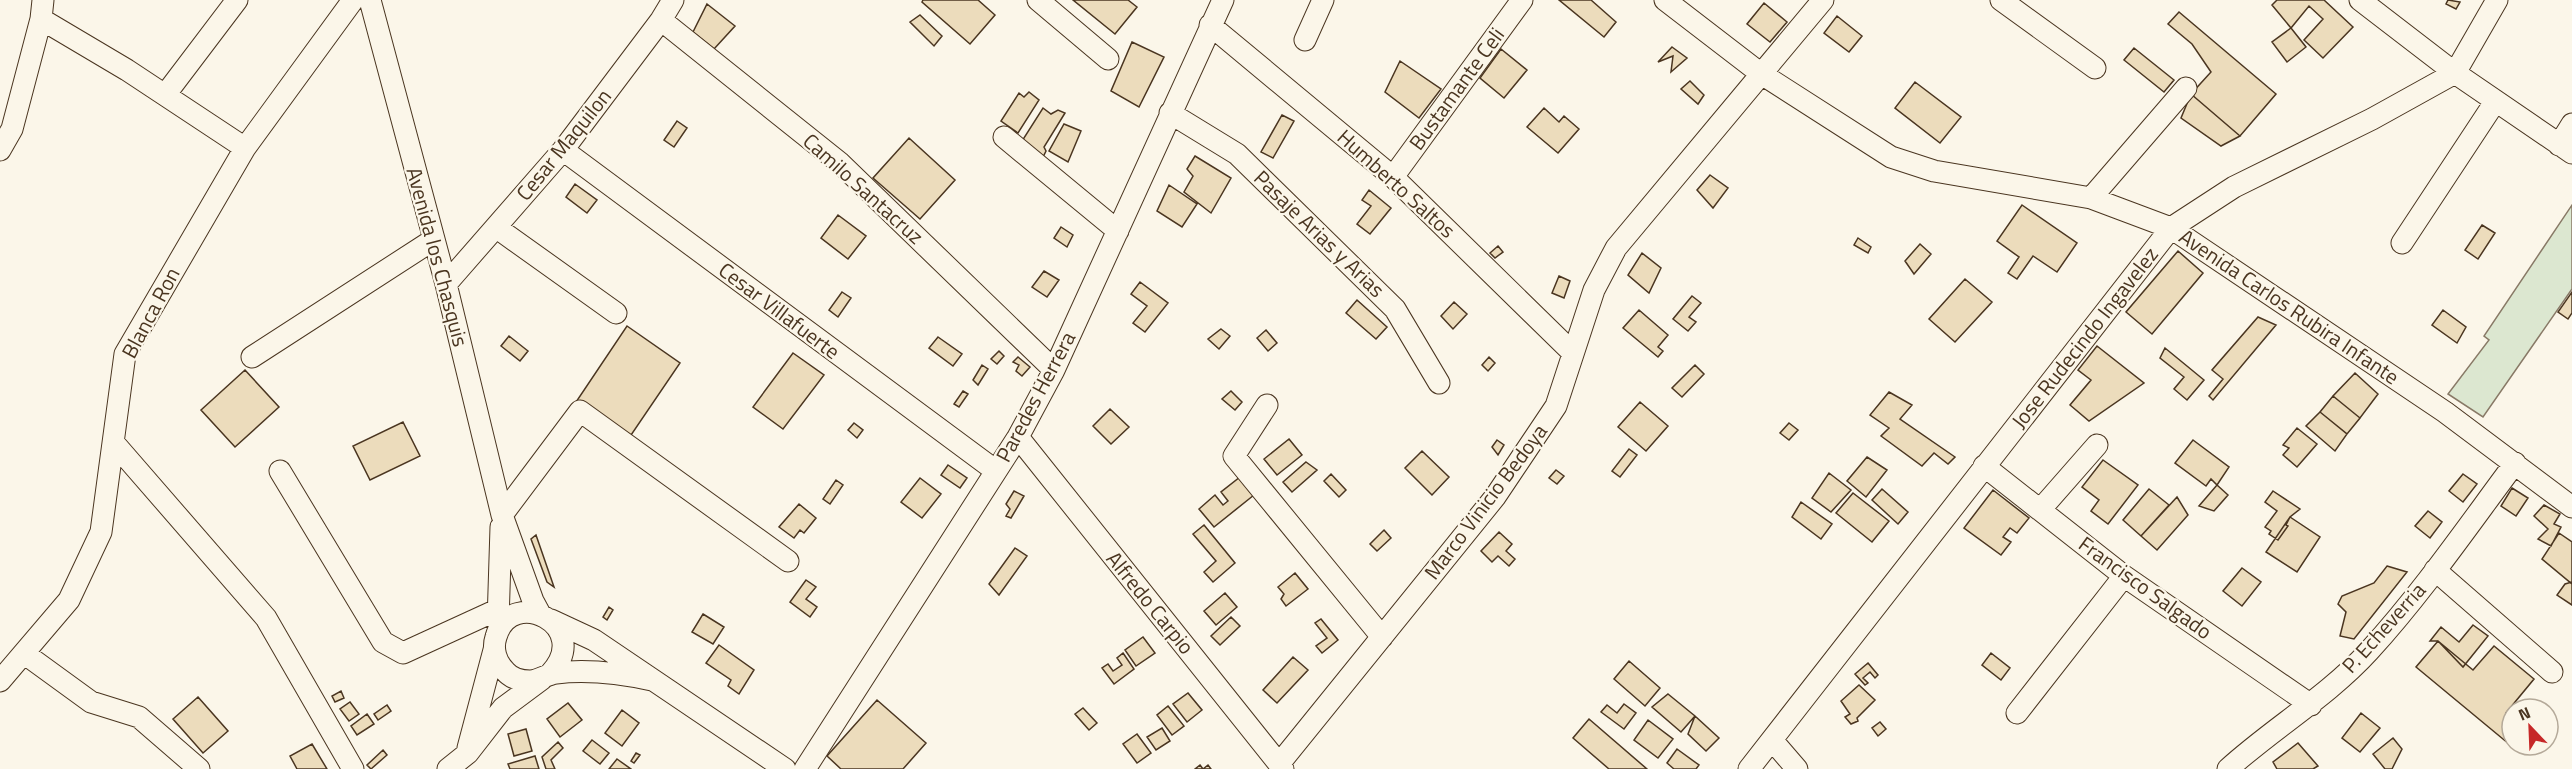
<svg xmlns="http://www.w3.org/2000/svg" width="2572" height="769" font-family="'Titillium Web',sans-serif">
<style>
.green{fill:#dce7d0;stroke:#887966;stroke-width:1.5}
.building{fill:#ecdcbc;stroke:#4a3520;stroke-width:1.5}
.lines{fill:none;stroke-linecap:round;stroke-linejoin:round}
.minor-casing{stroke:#4a3520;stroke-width:23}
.minor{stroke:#fbf6e9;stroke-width:21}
.labels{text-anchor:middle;stroke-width:4.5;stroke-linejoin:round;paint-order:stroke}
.street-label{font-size:21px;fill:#4a3520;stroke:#fbf6e9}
</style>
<rect width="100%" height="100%" fill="#fbf6e9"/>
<path class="green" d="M 2572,205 L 2572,289 L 2483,417 L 2448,394 L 2489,340 L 2484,336 Z"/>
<path class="building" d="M 923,0 L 978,0 L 995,15 L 970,44 L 922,2 Z
M 1073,0 L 1128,0 L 1137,7 L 1115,34 Z
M 1559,0 L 1591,0 L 1616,22 L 1604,37 Z
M 2277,0 L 2324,0 L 2353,27 L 2323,58 L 2304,40 L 2323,19 L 2309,6 L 2291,28 L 2272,5 Z
M 2448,0 L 2460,2 L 2456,9 L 2446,4 Z
M 1764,3 L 1787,22 L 1770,42 L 1747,24 Z
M 707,4 L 735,26 L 714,49 L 693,32 Z
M 2179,12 L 2276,94 L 2240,136 L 2191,94 L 2211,72 L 2192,44 L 2168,24 Z
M 920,15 L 942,36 L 934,46 L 910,22 Z
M 1837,16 L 1862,36 L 1849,52 L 1824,33 Z
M 2291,28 L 2306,47 L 2287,62 L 2272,42 Z
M 1132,42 L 1164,57 L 1139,107 L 1111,91 Z
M 1672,47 L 1687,58 L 1671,72 L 1673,56 L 1658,62 Z
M 2134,48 L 2174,80 L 2164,92 L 2124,60 Z
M 1501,49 L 1527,70 L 1504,98 L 1480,78 Z
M 1400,61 L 1441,89 L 1419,118 L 1385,92 Z
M 1690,81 L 1704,95 L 1698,104 L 1681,89 Z
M 1915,82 L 1961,117 L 1940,143 L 1895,108 Z
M 1029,92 L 1039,100 L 1018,133 L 1001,121 L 1019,93 L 1024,97 Z
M 2191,94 L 2240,136 L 2221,146 L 2181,118 Z
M 1043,108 L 1051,114 L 1058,110 L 1065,113 L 1044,147 L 1046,151 L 1043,157 L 1022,141 Z
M 1544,108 L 1559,122 L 1564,116 L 1579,129 L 1558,153 L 1527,127 Z
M 1282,115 L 1294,121 L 1273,158 L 1261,152 Z
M 677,121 L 687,128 L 674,147 L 664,140 Z
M 1064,124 L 1081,131 L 1068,162 L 1049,151 Z
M 909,138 L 955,180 L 920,219 L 873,178 Z
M 1195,156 L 1231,178 L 1211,213 L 1184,192 L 1193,176 L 1187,169 Z
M 1710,175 L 1728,188 L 1713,208 L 1697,190 Z
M 575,184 L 597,200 L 587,213 L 566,197 Z
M 1169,185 L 1197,204 L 1182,227 L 1157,211 Z
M 1369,190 L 1391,208 L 1370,234 L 1357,224 L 1371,206 L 1362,200 Z
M 2022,205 L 2077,243 L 2057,272 L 2033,256 L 2017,279 L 2008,273 L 2019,257 L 1997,241 Z
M 838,215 L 866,236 L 848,259 L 821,238 Z
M 2482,225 L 2495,233 L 2478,259 L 2465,250 Z
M 1061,227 L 1073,235 L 1067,247 L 1054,238 Z
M 1858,238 L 1871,247 L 1868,253 L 1854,245 Z
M 1920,244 L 1931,254 L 1914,274 L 1905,261 Z
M 1498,246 L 1503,252 L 1495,258 L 1490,253 Z
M 2178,251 L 2203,273 L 2152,334 L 2126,312 Z
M 1642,253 L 1661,268 L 1649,293 L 1628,275 Z
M 1044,271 L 1059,280 L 1047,297 L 1032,287 Z
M 1559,276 L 1570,281 L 1564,298 L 1552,293 Z
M 1965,279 L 1992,302 L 1955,342 L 1929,319 Z
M 1140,282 L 1168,303 L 1145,332 L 1133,323 L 1147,306 L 1131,294 Z
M 842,292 L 851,298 L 838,317 L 829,310 Z
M 2572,292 L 2572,313 L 2568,319 L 2558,312 Z
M 1692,296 L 1701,303 L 1689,317 L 1696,322 L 1688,331 L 1673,319 Z
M 1357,300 L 1387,327 L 1376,339 L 1346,313 Z
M 1454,302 L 1467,314 L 1453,329 L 1441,316 Z
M 1639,310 L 1668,335 L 1658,347 L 1663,351 L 1658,357 L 1623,328 Z
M 2443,310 L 2466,327 L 2457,343 L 2432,325 Z
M 2258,317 L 2276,325 L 2213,400 L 2209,396 L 2223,379 L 2212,370 Z
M 627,326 L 680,363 L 627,441 L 574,405 Z
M 1221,329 L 1230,336 L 1219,349 L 1208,339 Z
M 1266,330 L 1277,343 L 1268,351 L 1257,338 Z
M 509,336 L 528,351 L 520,361 L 501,346 Z
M 938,337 L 962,354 L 953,366 L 929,348 Z
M 2097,346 L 2144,383 L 2089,421 L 2070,405 L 2091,380 L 2078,370 Z
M 2165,348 L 2204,380 L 2187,400 L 2174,389 L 2184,377 L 2160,358 Z
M 999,351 L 1004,356 L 997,364 L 991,359 Z
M 793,353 L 824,375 L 783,429 L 753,407 Z
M 1018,357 L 1030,367 L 1022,376 L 1016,371 L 1019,365 L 1013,362 Z
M 1489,357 L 1495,363 L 1488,371 L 1482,365 Z
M 982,365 L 988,369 L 978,385 L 973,380 Z
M 1695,365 L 1704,374 L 1682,397 L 1672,388 Z
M 245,370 L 279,407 L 235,447 L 201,410 Z
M 2355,373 L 2378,394 L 2360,418 L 2333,396 Z
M 963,391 L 968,394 L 959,407 L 954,404 Z
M 1231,391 L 1242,402 L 1235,410 L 1222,399 Z
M 1889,392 L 1912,405 L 1900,419 L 1955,457 L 1948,464 L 1934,453 L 1922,466 L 1881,436 L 1889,428 L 1870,415 Z
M 2333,396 L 2360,418 L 2347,434 L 2320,412 Z
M 1640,402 L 1668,426 L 1646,451 L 1618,427 Z
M 1110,409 L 1129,427 L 1111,444 L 1093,426 Z
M 2320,412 L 2347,434 L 2335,451 L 2306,426 Z
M 403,422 L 420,456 L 370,480 L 353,446 Z
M 854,423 L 863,430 L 857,438 L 848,430 Z
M 1789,423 L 1798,430 L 1789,440 L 1780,433 Z
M 2297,428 L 2317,444 L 2297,467 L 2283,455 L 2289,448 L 2283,445 Z
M 1289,439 L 1302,455 L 1277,475 L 1264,459 Z
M 1497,440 L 1504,445 L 1498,455 L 1492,447 Z
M 2193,440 L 2229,467 L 2217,485 L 2211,479 L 2206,486 L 2175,463 Z
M 1629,449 L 1637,455 L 1620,477 L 1612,471 Z
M 1422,451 L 1449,477 L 1432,495 L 1405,468 Z
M 1867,457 L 1887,470 L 1866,497 L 1847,481 Z
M 2103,460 L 2138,485 L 2108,524 L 2091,511 L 2099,500 L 2082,487 Z
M 1306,462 L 1317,470 L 1292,492 L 1283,482 Z
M 948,465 L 967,478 L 960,488 L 941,475 Z
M 1556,470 L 1564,476 L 1557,484 L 1549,478 Z
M 1829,473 L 1851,490 L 1831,512 L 1812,498 Z
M 1331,474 L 1346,490 L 1339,497 L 1324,481 Z
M 2463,474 L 2477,484 L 2463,502 L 2449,491 Z
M 1240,477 L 1254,495 L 1214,527 L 1199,509 L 1215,495 L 1223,505 L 1228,501 L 1221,492 Z
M 920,478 L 941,494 L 922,518 L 901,502 Z
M 836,480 L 843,485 L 830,504 L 823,499 Z
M 2217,485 L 2228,495 L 2214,511 L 2199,506 Z
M 2512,488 L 2528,498 L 2516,516 L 2501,506 Z
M 1882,489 L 1908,512 L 1898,524 L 1872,500 Z
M 2149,489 L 2169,505 L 2141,536 L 2123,520 Z
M 1993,490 L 2029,518 L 2017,533 L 2010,528 L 2003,537 L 2011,542 L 2001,555 L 1964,528 Z
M 1014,491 L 1024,496 L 1011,518 L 1006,516 L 1010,509 L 1006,504 Z
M 2273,491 L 2300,509 L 2290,517 L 2286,525 L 2288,526 L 2278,540 L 2269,534 L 2271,531 L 2265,527 L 2277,511 L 2265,502 Z
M 1853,493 L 1889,521 L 1872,542 L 1836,513 Z
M 2177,497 L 2188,515 L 2157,550 L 2141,536 Z
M 1801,502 L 1832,524 L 1821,539 L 1792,517 Z
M 799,504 L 816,518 L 804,533 L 800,530 L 794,538 L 779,527 Z
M 2544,505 L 2560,514 L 2554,524 L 2561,527 L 2551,546 L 2538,539 L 2548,529 L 2534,516 Z
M 2428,511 L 2442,522 L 2430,538 L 2415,526 Z
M 2290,517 L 2320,537 L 2297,572 L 2266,552 Z
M 1204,525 L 1235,563 L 1213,582 L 1204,572 L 1216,561 L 1193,534 Z
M 1384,530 L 1391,538 L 1377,551 L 1370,544 Z
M 1499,532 L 1512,544 L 1506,551 L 1515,559 L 1509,566 L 1498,556 L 1492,562 L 1481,551 Z
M 2559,533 L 2572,542 L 2572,584 L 2542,559 Z
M 536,535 L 554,587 L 547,582 L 531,539 Z
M 1015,548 L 1027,556 L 999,595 L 989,584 Z
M 2387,566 L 2407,572 L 2354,639 L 2340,636 L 2346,612 L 2338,604 L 2342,596 L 2374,583 Z
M 2242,568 L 2261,582 L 2242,606 L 2223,591 Z
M 1295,573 L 1308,589 L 1286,606 L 1281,599 L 1284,594 L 1278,587 Z
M 806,580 L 816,587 L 806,599 L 817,607 L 810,617 L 790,602 Z
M 2572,582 L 2572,605 L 2557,595 L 2565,584 Z
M 1225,593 L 1237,607 L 1216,625 L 1204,611 Z
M 609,607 L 613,610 L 607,620 L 603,617 Z
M 703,614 L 724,627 L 713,644 L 692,632 Z
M 1231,617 L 1240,626 L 1220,645 L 1211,636 Z
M 1321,619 L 1338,640 L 1322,653 L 1316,646 L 1327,638 L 1315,623 Z
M 2473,625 L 2488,636 L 2463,667 L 2438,641 L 2430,641 L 2441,627 L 2459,642 Z
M 1143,637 L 1155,653 L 1136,666 L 1125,650 Z
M 2438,641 L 2473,670 L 2494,646 L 2534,679 L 2506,713 L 2512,718 L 2512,740 L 2509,744 L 2416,667 Z
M 719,645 L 754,670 L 739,694 L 728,686 L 731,680 L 706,663 Z
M 1123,653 L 1134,669 L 1114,684 L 1102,668 L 1108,664 L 1113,671 L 1122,665 L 1117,658 Z
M 1991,653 L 2010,668 L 2001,680 L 1982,665 Z
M 1293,657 L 1308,670 L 1277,703 L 1263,690 Z
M 1629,661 L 1660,688 L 1645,706 L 1614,679 Z
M 1868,663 L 1878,675 L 1875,678 L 1870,672 L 1863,678 L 1868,683 L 1865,685 L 1855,674 Z
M 1859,685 L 1875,700 L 1857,718 L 1858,721 L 1851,724 L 1845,717 L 1850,714 L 1841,701 Z
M 341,691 L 344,698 L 335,702 L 332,696 Z
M 1188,693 L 1202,710 L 1187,722 L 1173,704 Z
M 1668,694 L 1695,716 L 1681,732 L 1652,707 Z
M 198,697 L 228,731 L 203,753 L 173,719 Z
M 877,700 L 926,743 L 903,769 L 841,769 L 827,756 Z
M 350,702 L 359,714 L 349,721 L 340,709 Z
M 568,703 L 582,720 L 560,737 L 547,719 Z
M 1624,704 L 1636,713 L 1624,729 L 1601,712 L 1607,705 L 1617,713 Z
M 387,705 L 391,711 L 378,720 L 374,714 Z
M 1168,706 L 1184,726 L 1172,735 L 1157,715 Z
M 1083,708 L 1097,723 L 1089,730 L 1075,714 Z
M 622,710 L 639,723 L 622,746 L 605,733 Z
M 2361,713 L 2380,728 L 2360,752 L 2342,738 Z
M 367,714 L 374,724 L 357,735 L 351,726 Z
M 1695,716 L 1719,738 L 1706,751 L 1688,734 Z
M 1589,719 L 1647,769 L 1609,769 L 1573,738 Z
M 1648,720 L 1673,739 L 1658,758 L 1634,740 Z
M 1880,722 L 1886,729 L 1878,736 L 1872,728 Z
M 1162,728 L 1170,741 L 1156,750 L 1147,737 Z
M 526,729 L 532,751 L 514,756 L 508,734 Z
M 1137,734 L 1151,753 L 1137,763 L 1123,744 Z
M 2393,738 L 2402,749 L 2392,769 L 2385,769 L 2373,754 Z
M 592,740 L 609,753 L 600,764 L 583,751 Z
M 558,742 L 563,748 L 551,760 L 555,769 L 546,769 L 542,757 Z
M 2298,743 L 2318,766 L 2313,769 L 2277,769 L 2273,762 Z
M 312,744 L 327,769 L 297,769 L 290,756 Z
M 1677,749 L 1699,765 L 1696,769 L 1674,769 L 1667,763 Z
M 383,750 L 387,755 L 371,769 L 367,765 Z
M 636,753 L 640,755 L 634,763 L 631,761 Z
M 535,756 L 539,769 L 510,769 L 508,764 Z
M 617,759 L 631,769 L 609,769 Z
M 1200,765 L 1203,769 L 1208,765 L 1211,769 L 1195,769 Z"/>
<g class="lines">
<g class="minor-casing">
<path id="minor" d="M 370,0 L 446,284 L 502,515 L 533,601 L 540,614
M 1038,0 L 1108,59
M 1665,0 L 1760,73 L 1891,157 L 1934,171 L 2091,198 L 2171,228 L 2445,412 L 2572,507
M 2001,0 L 2095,68
M 2360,0 L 2455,73 L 2572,153
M 41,19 L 127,70 L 245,148
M 661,20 L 840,163 L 1054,370
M 1210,25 L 1393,177 L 1573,353
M 1305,40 L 1323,0
M 165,95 L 237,0
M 1170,113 L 1237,154 L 1395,309 L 1439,383
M 1004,137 L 1118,231
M 2559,145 L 2572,124
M 0,150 L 12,129 L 41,19 L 43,0
M 563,150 L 996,471
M 1393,177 L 1522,0
M 2091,198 L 2186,88
M 497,228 L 616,313
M 2402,243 L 2495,102
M 446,284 L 563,150 L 661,20 L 673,0
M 252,357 L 433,240
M 1267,405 L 1234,456 L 1382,637
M 1018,437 L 1283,769
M 114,443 L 266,618 L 353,769
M 1984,466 L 2124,576 L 2311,705
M 280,471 L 383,642 L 403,653 L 499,609
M 2040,510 L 2097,445
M 502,515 L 580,411 L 788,561
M 2435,570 L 2552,672
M 551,620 L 594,640 L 785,769
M 498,622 L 501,527
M 25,654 L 91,702 L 139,717 L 199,769
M 550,674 C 595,626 511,584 496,637 C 492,649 496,662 505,671 C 511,678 521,681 530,681 C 539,681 547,674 556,673 C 589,669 620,673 652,680
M 0,681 L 69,600 L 101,532 L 125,354 L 245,148 L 353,0
M 2017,713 L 2124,576
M 1772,740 L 1797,769
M 468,748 L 494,650
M 1279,764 L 1495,497 L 1556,406 L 1594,290 L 1616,248 L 1823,0
M 448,769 L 468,753 L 503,708 L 542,679
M 805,769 L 1018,437 L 1054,370 L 1223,0
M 1749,769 L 2171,228 L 2234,187 L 2372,119 L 2455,73 L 2497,0
M 2228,769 C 2273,728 2327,697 2369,651 C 2422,593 2468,526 2515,463"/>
</g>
<use href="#minor" class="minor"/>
</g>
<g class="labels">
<g class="street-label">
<text transform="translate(1457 89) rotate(-54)" y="7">Bustamante Celi</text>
<text transform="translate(564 145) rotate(-51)" y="7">Cesar Maquilon</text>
<text transform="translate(1396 184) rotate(42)" y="7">Humberto Saltos</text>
<text transform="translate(863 189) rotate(42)" y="7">Camilo Santacruz</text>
<text transform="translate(1319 234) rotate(44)" y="7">Pasaje Arias y Arias</text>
<text transform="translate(437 257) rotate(75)" y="7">Avenida los Chasquis</text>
<text transform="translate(2289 307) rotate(34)" y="7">Avenida Carlos Rubira Infante</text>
<text transform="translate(779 311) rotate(37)" y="7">Cesar Villafuerte</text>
<text transform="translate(151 313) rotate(-62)" y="7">Blanca Ron</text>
<text transform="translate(2085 338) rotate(-52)" y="7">Jose Rudecindo Ingavelez</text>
<text transform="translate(1036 397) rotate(-62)" y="7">Paredes Herrera</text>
<text transform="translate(1486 502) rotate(-53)" y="7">Marco Vinicio Bedoya</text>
<text transform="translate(2145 588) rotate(36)" y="7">Francisco Salgado</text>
<text transform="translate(1150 603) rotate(51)" y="7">Alfredo Carpio</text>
<text transform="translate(2384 628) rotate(-48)" y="7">P. Echeverria</text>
</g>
</g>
<g transform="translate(2530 727) rotate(337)"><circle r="28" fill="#fbf6e9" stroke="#b4a999" stroke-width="1.5"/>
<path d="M0-4.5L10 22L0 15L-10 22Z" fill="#c62828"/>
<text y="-9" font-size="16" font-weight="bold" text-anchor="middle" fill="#4a3520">N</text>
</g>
</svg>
